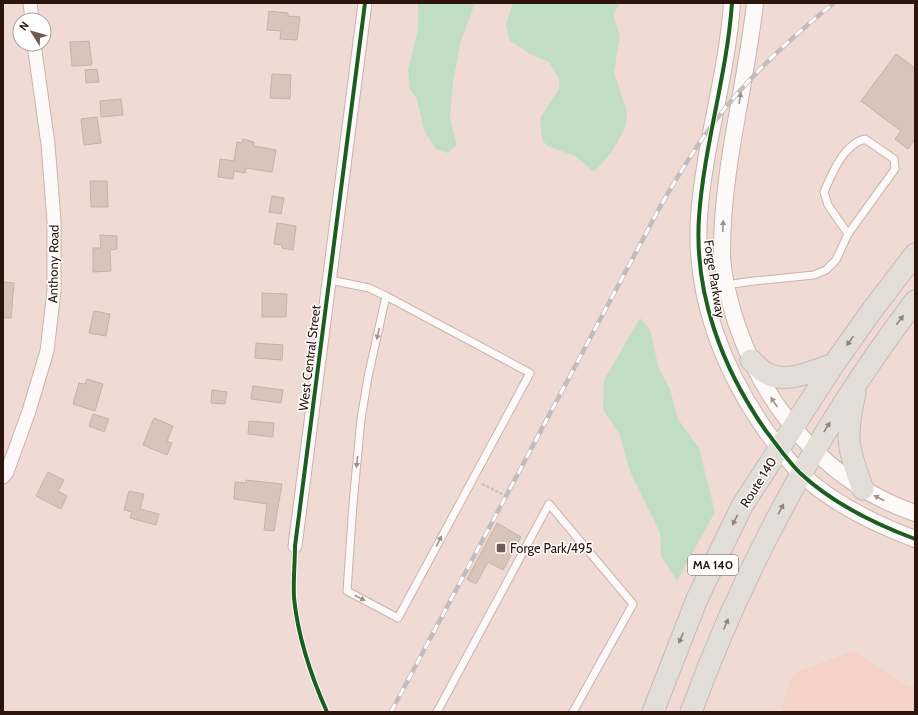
<svg xmlns="http://www.w3.org/2000/svg" width="918" height="715" font-family="Cabin,sans-serif">
<style>
.built{fill:#f5d1c7}
.green{fill:#c1dec5}
.building{fill:#d8c4ba;stroke:#c6b2a8}
.lines{fill:none;stroke-linecap:round;stroke-linejoin:round}
.service-casing{stroke:#c9b3ac;stroke-width:9}
.minor-casing{stroke:#c9b3ac;stroke-width:15}
.tertiary-casing{stroke:#c9b3ac;stroke-width:18}
.primary-casing{stroke:#c7bab7;stroke-width:23}
.path{stroke:#c9c0bd;stroke-width:2.5;stroke-dasharray:3 2;stroke-linecap:butt}
.service{stroke:#fdf9f9;stroke-width:7}
.minor{stroke:#fdf9f9;stroke-width:13}
.tertiary{stroke:#fdf9f9;stroke-width:16}
.primary{stroke:#e2ddd7;stroke-width:21}
.rail-casing{stroke:#c3bcba;stroke-width:4.5}
.rail{stroke:#fff;stroke-width:3;stroke-dasharray:9;stroke-linecap:butt}
.cycleway-casing{stroke:#fff;stroke-width:6}
.cycleway{stroke:#1b5e20;stroke-width:4}
.oneway{fill:#9f928f}
.oneway2{fill:#91837d}
.poi-dot{fill:#715a53;stroke:#fff;stroke-width:1.5}
.labels{text-anchor:middle;stroke-width:3;stroke-linejoin:round;paint-order:stroke}
.shield{fill:#fff;stroke:#6c5b56;stroke-width:1}
.shield-label{font-size:12px;font-weight:bold;fill:#2d150e}
.street-label{font-size:13px;fill:#2d150e;stroke:#fff}
.poi-label{font-size:13px;fill:#2d150e;stroke:#fff;text-anchor:start}
</style>
<rect width="100%" height="100%" fill="#f0dad4"/>
<path class="built" d="M 853,651 L 909,687 L 915,685 L 915,712 L 780,712 L 794,673 Z"/>
<path class="green" d="M 418,3 L 475,3 L 460,44 L 453,83 L 450,117 L 457,145 L 448,153 L 436,149 L 424,130 L 417,99 L 410,90 L 408,69 L 418,30 Z
M 513,3 L 620,3 L 613,15 L 620,36 L 614,72 L 627,112 L 626,126 L 612,152 L 594,172 L 575,156 L 547,146 L 542,139 L 540,118 L 559,89 L 559,79 L 549,62 L 530,54 L 509,40 L 506,24 Z
M 640,318 L 650,330 L 659,369 L 670,389 L 678,419 L 699,448 L 715,512 L 677,581 L 661,556 L 660,533 L 629,469 L 619,433 L 603,410 L 604,380 Z"/>
<path class="building" d="M 269,11 L 288,13 L 288,16 L 300,17 L 297,40 L 280,39 L 281,31 L 267,30 Z
M 89,41 L 92,65 L 72,66 L 70,42 Z
M 896,54 L 915,68 L 915,139 L 908,149 L 895,139 L 901,131 L 861,101 Z
M 97,69 L 99,82 L 86,83 L 85,70 Z
M 272,74 L 291,75 L 290,99 L 270,98 Z
M 121,99 L 123,115 L 101,117 L 100,101 Z
M 97,117 L 101,143 L 84,145 L 81,119 Z
M 243,139 L 254,142 L 254,146 L 276,150 L 272,172 L 246,168 L 245,173 L 234,171 L 233,179 L 218,177 L 220,159 L 234,161 L 237,142 L 242,143 Z
M 90,181 L 107,181 L 108,207 L 91,207 Z
M 272,196 L 284,198 L 281,214 L 269,212 Z
M 277,223 L 296,226 L 293,250 L 282,248 L 282,245 L 274,244 Z
M 100,235 L 117,236 L 117,249 L 110,250 L 111,271 L 93,272 L 93,248 L 101,248 Z
M 3,282 L 14,283 L 11,318 L 3,318 Z
M 262,293 L 287,294 L 286,317 L 262,317 Z
M 94,311 L 110,314 L 106,336 L 89,333 Z
M 256,343 L 283,345 L 282,360 L 255,358 Z
M 87,379 L 103,384 L 95,411 L 73,404 L 79,383 L 85,384 Z
M 253,386 L 283,390 L 281,403 L 251,399 Z
M 212,390 L 227,392 L 225,404 L 211,403 Z
M 93,414 L 109,419 L 104,432 L 89,426 Z
M 154,418 L 173,426 L 167,441 L 172,443 L 167,455 L 143,445 Z
M 249,421 L 274,423 L 273,437 L 248,434 Z
M 48,472 L 64,480 L 58,491 L 67,496 L 61,509 L 36,496 Z
M 246,480 L 282,484 L 274,531 L 264,530 L 267,504 L 234,499 L 235,482 L 246,483 Z
M 129,491 L 144,494 L 140,509 L 159,514 L 156,525 L 130,518 L 132,512 L 124,510 Z
M 497,523 L 521,537 L 503,570 L 488,562 L 476,584 L 467,579 Z"/>
<g class="lines">
<g class="service-casing">
<path id="service" d="M 330,280 L 369,288 L 386,296 L 530,373 L 398,618 L 347,591 L 353,504 L 361,419 L 368,377 L 386,296
M 704,288 L 754,281 L 814,275 L 826,270 L 836,260 L 848,234 L 895,169 L 894,159 L 865,139 C 844,144 832,173 824,192 L 828,205 L 848,234
M 437,712 L 549,504 L 633,604 L 573,712"/>
</g>
<g class="minor-casing">
<path id="minor" d="M 30,3 L 32,20
M 3,477 L 7,472 L 29,411 L 47,351 L 54,291 L 54,221 L 48,144 L 34,44
M 295,546 L 365,3"/>
</g>
<g class="tertiary-casing">
<path id="tertiary" d="M 732,3 C 727,75 704,145 699,217 C 694,294 722,368 766,431 C 777,445 787,460 800,473 C 832,503 875,524 915,539
M 755,3 C 746,86 722,167 722,251 C 722,275 729,300 736,322 C 765,409 827,483 915,513"/>
</g>
<g class="primary-casing">
<path id="primary" d="M 751,360 C 756,365 761,371 768,374 C 788,384 814,370 834,364
M 855,393 C 845,437 847,447 863,489
M 653,712 L 697,599 L 742,506 L 834,364 L 870,313 L 915,254
M 691,712 C 746,562 819,428 915,301"/>
</g>
<path class="path" d="M 482,484 L 502,494"/>
<use href="#service" class="service"/>
<use href="#minor" class="minor"/>
<use href="#tertiary" class="tertiary"/>
<use href="#primary" class="primary"/>
<g class="rail-casing">
<path id="rail" d="M 391,712 L 660,207 C 676,179 693,151 712,125 C 747,78 789,39 834,3"/>
</g>
<use href="#rail" class="rail"/>
<g class="cycleway-casing">
<path id="cycleway" d="M 732,3 C 727,75 704,145 699,217 C 694,294 722,368 766,431 C 777,445 787,460 800,473 C 832,503 875,524 915,539
M 327,712 C 311,676 298,637 294,598 C 293,581 295,563 295,546 L 365,3"/>
</g>
<use href="#cycleway" class="cycleway"/>
</g>
<defs><path id="oneway-solid" d="M-6-.8H1V-3.2L6.5 0L1 3.2V.8H-6Z"/></defs>
<g class="oneway">
<use href="#oneway-solid" transform="translate(740 98) rotate(-80)"/>
<use href="#oneway-solid" transform="translate(723 226) rotate(-88)"/>
<use href="#oneway-solid" transform="translate(378 334) rotate(103)"/>
<use href="#oneway-solid" transform="translate(774 402) rotate(-124)"/>
<use href="#oneway-solid" transform="translate(357 462) rotate(96)"/>
<use href="#oneway-solid" transform="translate(879 498) rotate(-152)"/>
<use href="#oneway-solid" transform="translate(439 541) rotate(-62)"/>
<use href="#oneway-solid" transform="translate(360 598) rotate(27)"/>
</g>
<g class="oneway2">
<use href="#oneway-solid" transform="translate(900 320) rotate(-53)"/>
<use href="#oneway-solid" transform="translate(850 341) rotate(125)"/>
<use href="#oneway-solid" transform="translate(827 427) rotate(-58)"/>
<use href="#oneway-solid" transform="translate(781 509) rotate(-62)"/>
<use href="#oneway-solid" transform="translate(735 520) rotate(117)"/>
<use href="#oneway-solid" transform="translate(726 624) rotate(-67)"/>
<use href="#oneway-solid" transform="translate(681 638) rotate(113)"/>
</g>
<rect class="poi-dot" x="496" y="543" width="10" height="10" rx="2"/>
<g class="labels">
<rect class="shield" x="688" y="555" width="50" height="20" rx="3"/>
<g class="shield-label">
<text x="713" y="569">MA 140</text>
</g>
<g class="street-label">
<text transform="translate(53 264) rotate(-89)" y="5">Anthony Road</text>
<text transform="translate(715 279) rotate(81)" y="5">Forge Parkway</text>
<text transform="translate(309 358) rotate(-83)" y="5">West Central Street</text>
<text transform="translate(758 482) rotate(-58)" y="5">Route 140</text>
</g>
<g class="poi-label">
<text x="510" y="553">Forge Park/495</text>
</g>
</g>
<rect width="918" height="715" fill="none" stroke="#2d150e" stroke-width="8"/>
<g transform="translate(32 32) rotate(307)"><circle r="19" fill="#ffffff" stroke="#aba19f"/>
<path d="M0-3L7 15L0 10L-7 15Z" fill="#715a53"/>
<text y="-6" font-size="11" font-weight="bold" text-anchor="middle" fill="#2d150e">N</text>
</g>
</svg>
